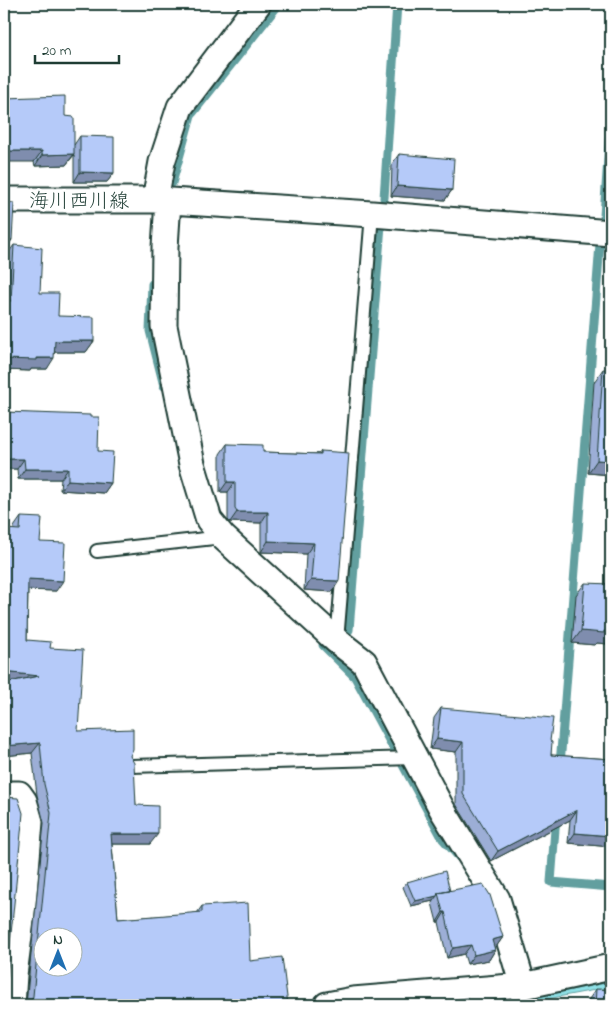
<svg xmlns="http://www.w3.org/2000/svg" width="615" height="1009" font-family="'Indie Flower','Klee One',sans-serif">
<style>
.water{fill:#8fe1e7;stroke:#629f9f}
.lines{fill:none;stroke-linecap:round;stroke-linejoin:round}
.stream{stroke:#629f9f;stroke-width:9}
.service-casing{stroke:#1f3d34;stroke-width:16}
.minor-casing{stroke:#1f3d34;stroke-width:29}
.service{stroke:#fff;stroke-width:12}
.minor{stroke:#fff;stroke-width:25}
.wall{fill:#9caed6;stroke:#1f3d34}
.shaded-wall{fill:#7f8dae;stroke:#1f3d34}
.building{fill:#b5caf9;stroke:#1f3d34;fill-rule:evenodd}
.labels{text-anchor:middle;stroke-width:5;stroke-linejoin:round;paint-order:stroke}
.street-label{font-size:20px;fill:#1f3d34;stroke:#fff}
</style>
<rect width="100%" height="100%" fill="#fff"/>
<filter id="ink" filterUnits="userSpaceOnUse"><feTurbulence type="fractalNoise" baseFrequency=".02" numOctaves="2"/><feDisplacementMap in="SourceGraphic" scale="10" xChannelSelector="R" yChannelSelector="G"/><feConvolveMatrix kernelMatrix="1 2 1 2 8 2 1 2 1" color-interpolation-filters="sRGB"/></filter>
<g filter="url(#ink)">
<path class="water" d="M 611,982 L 611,987 L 526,1003 L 515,997 L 520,996 L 525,999 Z"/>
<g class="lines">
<path class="stream" d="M 172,183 L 191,115 L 279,4
M 384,198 L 397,4
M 604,216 L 611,115
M 152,284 L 150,331 L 164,386
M 349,630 L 381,225
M 323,645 L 355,677 L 394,749
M 403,765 L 443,839 L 459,857
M 560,765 L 600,244
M 556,816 L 551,882 L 611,887
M 521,1005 L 522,1000"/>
<g class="service-casing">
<path id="service" d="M 97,551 L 223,537
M 337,641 L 372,214
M 131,766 L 414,758"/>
</g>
<g class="minor-casing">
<path id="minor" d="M 4,200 L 155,200 L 372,214 L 611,233
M 155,200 L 162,162 L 180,107 L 258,4
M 168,201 L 165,247 L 164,326 L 192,464 L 209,520 L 223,537 L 337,641 L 364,662 L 443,811 L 497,899 L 523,986
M 4,794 L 19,794 L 24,801 L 30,822 L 23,905 L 14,975 L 12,1005
M 327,1005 L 353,1000 L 523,986 L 611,967"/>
</g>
<use href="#service" class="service"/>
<use href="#minor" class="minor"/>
</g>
<path class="wall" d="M 317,4 L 323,4 L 321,7 Z
M 65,116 L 74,145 L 80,136 L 114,173 L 107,182 L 74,182 L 74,155 L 66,165 L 35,166 L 34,162 Z
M 399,154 L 452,190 L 445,200 L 391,196 L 392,164 Z
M 14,245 L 40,293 L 58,316 L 94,341 L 86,352 L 55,352 L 47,369 L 31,369 L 30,371 L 4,370 L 4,300 L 6,256 Z
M 603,369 L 611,475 L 588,473 L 594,382 Z
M 4,412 L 90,417 L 98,451 L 111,483 L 104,493 L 60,490 L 61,479 L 18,479 L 17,469 L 4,469 Z
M 227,444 L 263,452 L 319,454 L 321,451 L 332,592 L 304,590 L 306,554 L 261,552 L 261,523 L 230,522 L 228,520 L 228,492 L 220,492 L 220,454 Z
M 21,517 L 40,542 L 56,591 L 28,590 L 27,640 L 50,648 L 78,731 L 130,756 L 136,805 L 150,844 L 112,844 L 118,919 L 197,913 L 202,906 L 288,1005 L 26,1005 L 44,823 L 37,795 L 32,753 L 4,756 L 4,529 L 14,530 L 14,527 Z
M 585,583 L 610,642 L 608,644 L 597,643 L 595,645 L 572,643 L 576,595 Z
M 441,708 L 550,741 L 551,755 L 611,759 L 611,847 L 568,843 L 570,820 L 491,861 L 456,804 L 456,752 L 430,749 L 434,718 Z
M 407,882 L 450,891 L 503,937 L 496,947 L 495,947 L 495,950 L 489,960 L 467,964 L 464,954 L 447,958 L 439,922 L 437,922 L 432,903 L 433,901 L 411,906 L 403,887 Z
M 596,989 L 611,1005 L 587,1005 L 587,1002 Z"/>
<path class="shaded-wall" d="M 4,151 L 42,151 L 34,162 L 4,162 Z
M 74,154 L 66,165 L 35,166 L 42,155 Z
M 80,172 L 114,173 L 107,182 L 74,182 Z
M 397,186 L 452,190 L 445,200 L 391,196 Z
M 4,239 L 12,240 L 4,251 Z
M 55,341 L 94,341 L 86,352 L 47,352 Z
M 54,358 L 47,369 L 31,369 L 30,371 L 4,370 L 4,359 Z
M 4,459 L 24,459 L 17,469 L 4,469 Z
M 597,460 L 611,461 L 611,475 L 588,473 Z
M 25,469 L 68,469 L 61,479 L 18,479 Z
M 68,480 L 111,483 L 104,493 L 60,490 Z
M 227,482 L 235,482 L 228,492 L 220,492 Z
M 237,512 L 268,512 L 261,523 L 230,522 Z
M 268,541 L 314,543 L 306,554 L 261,552 Z
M 28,579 L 63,581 L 56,591 L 21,590 Z
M 311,580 L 339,581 L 332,592 L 304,590 Z
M 581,631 L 611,631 L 611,643 L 610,642 L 608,644 L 597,643 L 595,645 L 572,643 Z
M 4,672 L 39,676 L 4,683 Z
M 437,739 L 463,742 L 456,752 L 430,749 Z
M 40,743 L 32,753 L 4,756 L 4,746 Z
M 577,810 L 570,820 L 491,861 L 498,851 Z
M 575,833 L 611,836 L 611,847 L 568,843 Z
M 111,834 L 158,834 L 150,844 L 104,844 Z
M 437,896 L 433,901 L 411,906 L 415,901 Z
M 443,912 L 445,912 L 439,922 L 437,922 Z
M 503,937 L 496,947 L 486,949 L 492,940 Z
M 471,945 L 464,954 L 447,958 L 453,948 Z
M 495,950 L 489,960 L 467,964 L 474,955 Z"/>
<path class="building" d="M 65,96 L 65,116 L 74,117 L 74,154 L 42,155 L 42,151 L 4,151 L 4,98 Z
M 80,136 L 114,137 L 114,173 L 80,172 Z
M 399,154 L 454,159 L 452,190 L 397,186 Z
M 4,202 L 14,203 L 12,240 L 4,239 Z
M 14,245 L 42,248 L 40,293 L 59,293 L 58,316 L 94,317 L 94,341 L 55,341 L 54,358 L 37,358 L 37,360 L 4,359 L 4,300 L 11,301 Z
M 603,369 L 611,370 L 611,461 L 597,460 Z
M 4,412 L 90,415 L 90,417 L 99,417 L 98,451 L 113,452 L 111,483 L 68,480 L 68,469 L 25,469 L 24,459 L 4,459 Z
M 227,444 L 263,445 L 263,452 L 321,454 L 321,451 L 349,453 L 339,581 L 311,580 L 314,543 L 268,541 L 268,512 L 237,512 L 235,509 L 235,482 L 227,482 Z
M 21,517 L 42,518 L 40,542 L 65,543 L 63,581 L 28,579 L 27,640 L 51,642 L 50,648 L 83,650 L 78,731 L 133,729 L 133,749 L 130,756 L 134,763 L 136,805 L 158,806 L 158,834 L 111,834 L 118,919 L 202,912 L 202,906 L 248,903 L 250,961 L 282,957 L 288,1005 L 28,1005 L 31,1003 L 33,996 L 51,813 L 44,784 L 40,743 L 4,746 L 4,683 L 39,676 L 4,672 L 4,529 L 20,530 ZM 42,936 L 72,936 L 72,966 L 42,966 Z
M 585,583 L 611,584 L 611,631 L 604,631 L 604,633 L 581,631 Z
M 441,708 L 553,718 L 550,741 L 552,742 L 551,755 L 611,759 L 611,836 L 575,833 L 577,810 L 498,851 L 463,794 L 463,742 L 437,739 Z
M 4,797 L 18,798 L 23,813 L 5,994 L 6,1001 L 10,1005 L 4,1005 Z
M 445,871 L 450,891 L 438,893 L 437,896 L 415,901 L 407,882 Z
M 483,884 L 490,895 L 503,937 L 492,940 L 495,950 L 474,955 L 471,945 L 453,948 L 445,912 L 443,912 L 438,893 Z
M 596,989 L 611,990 L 611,1005 L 595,1005 Z
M 467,998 L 468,1003 L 511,998 L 513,1005 L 417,1005 L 446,1004 L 445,1001 Z"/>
</g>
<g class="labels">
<g class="street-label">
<text x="79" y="207">海川西川線</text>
</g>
</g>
<rect width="615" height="1009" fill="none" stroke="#fff" stroke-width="20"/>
<rect x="10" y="10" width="595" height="989" fill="none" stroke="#1f3d34" stroke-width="2" filter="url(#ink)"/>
<g transform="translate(58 952)"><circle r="24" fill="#ffffff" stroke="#a5b1ae"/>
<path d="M0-4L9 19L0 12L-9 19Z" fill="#1f6fb2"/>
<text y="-8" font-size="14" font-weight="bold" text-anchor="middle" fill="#1f3d34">N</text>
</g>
<path d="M35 55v8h84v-8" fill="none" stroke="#1f3d34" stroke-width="2.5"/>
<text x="42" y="55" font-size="15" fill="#1f3d34" stroke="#ffffff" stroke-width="4" paint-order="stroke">20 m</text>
</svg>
